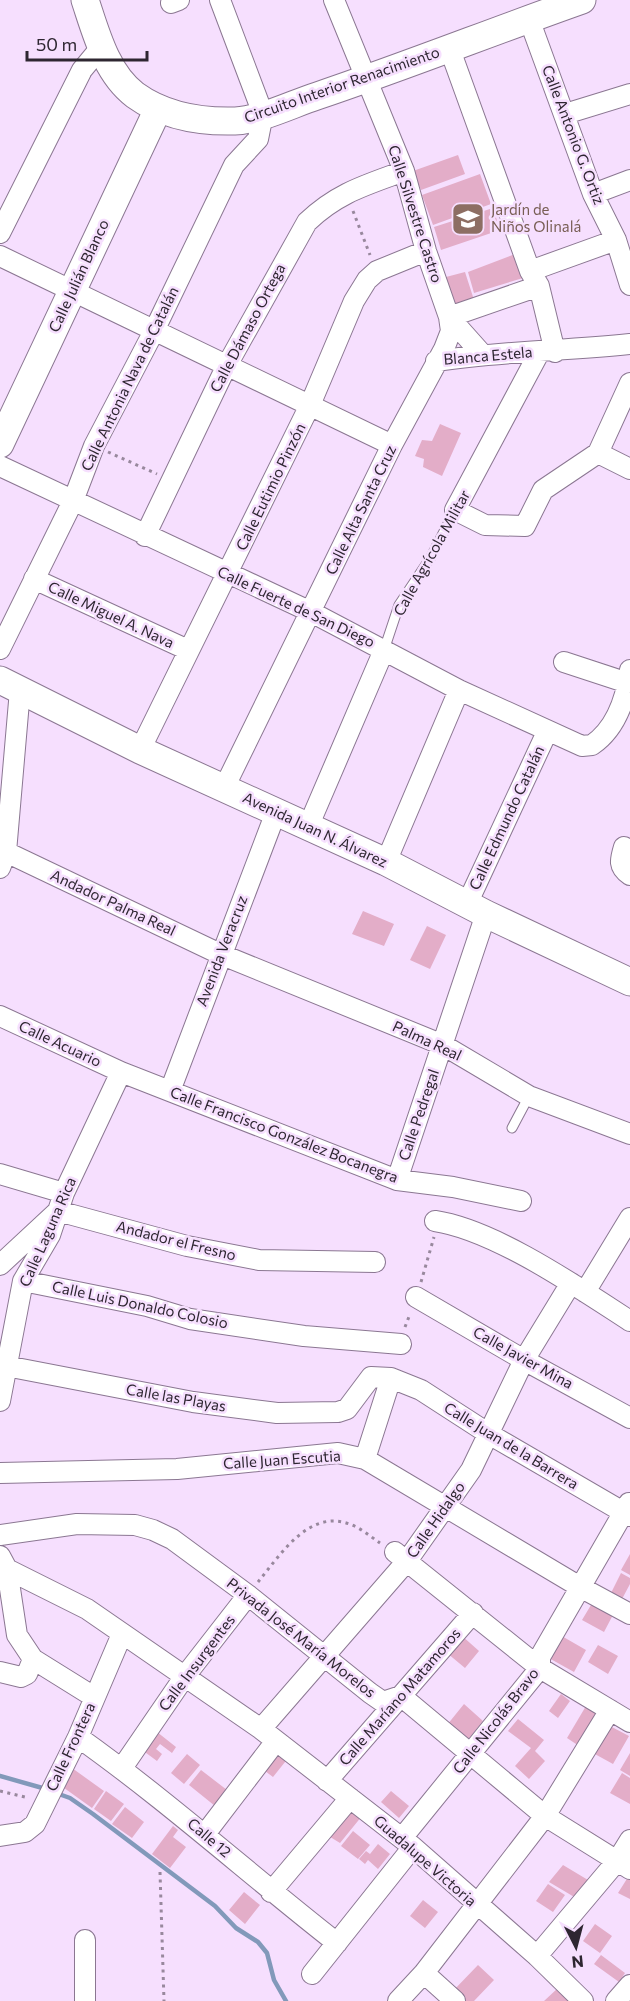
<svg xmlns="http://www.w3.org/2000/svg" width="630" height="2001" font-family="Commissioner,sans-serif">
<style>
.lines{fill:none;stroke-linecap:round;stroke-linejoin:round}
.stream{stroke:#8299ba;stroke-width:4.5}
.building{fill:#e3adc8}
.service-casing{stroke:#8b7792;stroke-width:11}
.minor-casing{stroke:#8b7792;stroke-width:22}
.secondary-casing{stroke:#8b7792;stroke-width:29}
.path{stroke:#98889d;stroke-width:3;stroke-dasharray:3 4.5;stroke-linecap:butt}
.service{stroke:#fff;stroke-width:9}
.minor{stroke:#fff;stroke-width:20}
.secondary{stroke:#fff;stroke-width:27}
.labels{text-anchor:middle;stroke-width:5;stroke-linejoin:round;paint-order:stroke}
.street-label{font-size:15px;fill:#2e2631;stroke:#f6dffe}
.education-label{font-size:15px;fill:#785e54;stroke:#f6dffe;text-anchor:start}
</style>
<rect width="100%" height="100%" fill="#f6dffe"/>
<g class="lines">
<path class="stream" d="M 0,1776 L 46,1789
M 56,1793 L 70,1798 L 93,1814 L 215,1906 L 236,1928 L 258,1942 L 267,1953 L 274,1980 L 286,2001"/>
</g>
<path class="building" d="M 458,155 L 465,174 L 421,190 L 413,171 Z
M 480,174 L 491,204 L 433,225 L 422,195 Z
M 493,208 L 500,230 L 441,250 L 434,227 Z
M 515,254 L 523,278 L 474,293 L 468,272 Z
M 465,272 L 474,300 L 455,306 L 446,277 Z
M 440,424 L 461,433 L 442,476 L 423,467 L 424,459 L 415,456 L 422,440 L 432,441 Z
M 363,911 L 394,924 L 384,946 L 352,934 Z
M 427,926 L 446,935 L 430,969 L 410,960 Z
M 630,1554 L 630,1575 L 621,1570 Z
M 621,1573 L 630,1578 L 630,1584 L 622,1599 L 611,1593 Z
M 594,1600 L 615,1611 L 604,1632 L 582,1620 Z
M 461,1635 L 479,1651 L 465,1668 L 447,1653 Z
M 560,1635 L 586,1650 L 574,1672 L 547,1657 Z
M 598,1645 L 618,1656 L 608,1674 L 588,1662 Z
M 561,1694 L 570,1701 L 558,1718 L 549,1711 Z
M 464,1704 L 483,1721 L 466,1742 L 447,1725 Z
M 586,1706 L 598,1714 L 579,1746 L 567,1738 Z
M 518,1719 L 544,1740 L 535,1751 L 545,1761 L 529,1779 L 515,1766 L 531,1748 L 508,1731 Z
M 608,1725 L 629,1736 L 613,1764 L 593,1753 Z
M 152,1728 L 176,1747 L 172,1753 L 160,1744 L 156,1749 L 162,1754 L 157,1761 L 138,1747 Z
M 277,1748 L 289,1757 L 273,1777 L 261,1768 Z
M 630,1753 L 630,1776 L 620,1770 Z
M 187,1754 L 200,1765 L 184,1784 L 171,1773 Z
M 72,1768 L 104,1791 L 92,1808 L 60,1785 Z
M 201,1770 L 227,1790 L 215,1806 L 189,1785 Z
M 622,1773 L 630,1778 L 630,1804 L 610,1793 Z
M 106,1791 L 124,1804 L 111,1821 L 94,1809 Z
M 391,1791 L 409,1806 L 399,1818 L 381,1802 Z
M 125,1807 L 144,1822 L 132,1838 L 112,1824 Z
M 351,1807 L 362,1816 L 340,1843 L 322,1832 Z
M 173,1826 L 178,1830 L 173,1837 L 186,1847 L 170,1868 L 152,1854 Z
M 353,1831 L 370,1845 L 358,1859 L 341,1846 Z
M 378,1844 L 390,1854 L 378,1869 L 368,1860 L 365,1864 L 359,1859 L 366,1851 L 370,1854 Z
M 563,1865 L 593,1883 L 581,1901 L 549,1882 Z
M 630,1874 L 630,1899 L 618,1893 Z
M 548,1884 L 565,1895 L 553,1912 L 536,1901 Z
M 244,1892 L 260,1905 L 245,1924 L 229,1910 Z
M 423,1900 L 438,1912 L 425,1928 L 410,1916 Z
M 595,1924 L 612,1936 L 600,1953 L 583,1941 Z
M 601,1955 L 625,1973 L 619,1982 L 594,1964 Z
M 478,1965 L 494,1980 L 474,2001 L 459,2001 L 451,1993 Z
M 558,1988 L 569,2001 L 544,2001 Z"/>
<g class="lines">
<g class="service-casing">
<path id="service" d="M 384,650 L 399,605 L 431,557 L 455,510
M 512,1128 L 529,1096"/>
</g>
<g class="minor-casing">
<path id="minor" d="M 334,0 L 404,171 L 426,251 L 449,317 L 482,354
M 171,3 L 179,0
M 529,19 L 593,194 L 616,240 L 630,285
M 449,47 L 530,271 L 539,286 L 555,352
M 565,114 L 630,94
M 593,194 L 630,180
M 0,233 L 82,70 L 101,47
M 0,256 L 392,445
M 530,271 L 616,240
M 540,351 L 455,510 L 485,525 L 525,526 L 543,490 L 598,453 L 630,383
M 436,361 C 501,351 565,351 630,344
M 598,453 L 630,469
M 0,466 L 311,612 L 459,690 L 582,746 L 592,745 C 617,728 626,698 630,670
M 145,536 L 226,367 L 307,222 C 337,193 366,185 404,171
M 34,579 L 188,650
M 0,649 L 73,501 L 94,446 L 154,331 L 234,165 L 258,139 L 263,114 L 220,0
M 564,662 L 628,683
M 140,750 L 310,405 L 354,301 L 367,280 L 377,271 L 426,251
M 224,788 L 392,445 L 444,349 L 451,331 L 449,317 L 539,286
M 308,827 L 384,650
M 624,847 C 620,860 618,867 630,875
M 6,852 L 220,954 L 443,1045 L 529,1096 L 630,1134
M 386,862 L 459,690
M 0,868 L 6,852 L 20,690
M 467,904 L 547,732
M 0,1016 L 121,1072 L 397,1180 L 453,1187 L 521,1201
M 170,1091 L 276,812
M 0,1174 L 64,1193
M 397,1180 L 486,914
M 435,1221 C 495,1230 579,1288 630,1321
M 0,1265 L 58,1211 L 187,1246 L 259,1260 L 375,1262
M 23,1281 L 147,1306 L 190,1319 L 304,1336 L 401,1344
M 585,1292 L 630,1218
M 416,1297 L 524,1360 L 630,1418
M 6,1366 L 193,1402 L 277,1413 L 338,1412 L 347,1409 L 371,1377 L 391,1378 L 421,1390 L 489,1434 L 630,1516
M 0,1401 L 23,1281 L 50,1235 L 64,1193 L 121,1072
M 365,1459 L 391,1378
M 0,1473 L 177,1469 L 338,1453 L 365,1459 L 580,1587 L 630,1614
M 0,1535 L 77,1524 L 135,1525 L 153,1530 L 172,1539 L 248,1595 L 370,1693 L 383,1702 L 401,1696 L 545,1816 L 630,1869
M 395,1552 L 540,1668 L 630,1722
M 0,1556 L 7,1569 L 87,1609 L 261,1729 L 413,1847 L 537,1956 L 583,2001
M 7,1569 L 17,1635 L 33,1659 L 94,1697
M 0,1672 L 21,1677 L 27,1674 L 33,1659
M 261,1729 L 407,1561 L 471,1470 L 524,1360 L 571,1283
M 78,1737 C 168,1801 250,1875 337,1943
M 122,1768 L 185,1676 L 248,1595
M 327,1781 L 473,1613
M 205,1834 L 276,1741
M 0,1836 L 25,1832 L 35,1824 L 78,1737 L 122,1634
M 402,1838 L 540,1668 L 540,1657 L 629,1503
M 271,1892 L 350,1798
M 85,1940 L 85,2001
M 537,1956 L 617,1861 L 630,1840
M 424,1973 L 455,2001
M 312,1974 L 413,1847
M 398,2001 L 424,1973 L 545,1816 L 610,1710
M 616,2001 L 630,1985"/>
</g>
<g class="secondary-casing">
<path id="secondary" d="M 85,0 C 96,33 106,73 135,95 C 164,116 200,122 235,121 C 261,120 292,104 317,96 C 406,66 494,31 582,0
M 0,444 L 158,109
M 0,680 L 140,750 L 386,862 L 486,914 L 630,982"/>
</g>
<path class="path" d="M 353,211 L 370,255
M 108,452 L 157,474
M 421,1282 L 434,1237
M 405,1327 L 410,1314
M 258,1582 C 281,1554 310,1507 352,1525 C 362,1529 371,1537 380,1543
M 0,1791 L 29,1798
M 160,1872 L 164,2001"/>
<use href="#service" class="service"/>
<use href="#minor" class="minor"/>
<use href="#secondary" class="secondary"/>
</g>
<defs>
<g id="school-square" transform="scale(1.725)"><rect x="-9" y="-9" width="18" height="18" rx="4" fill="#8d6e63" stroke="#f6dffe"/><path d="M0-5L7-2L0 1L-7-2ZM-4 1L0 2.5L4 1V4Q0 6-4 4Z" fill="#fff"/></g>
</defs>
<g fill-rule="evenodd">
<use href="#school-square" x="468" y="219"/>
</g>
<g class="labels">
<g class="street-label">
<text transform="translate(342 85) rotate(-19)" y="5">Circuito Interior Renacimiento</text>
<text transform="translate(573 135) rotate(69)" y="5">Calle Antonio G. Ortiz</text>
<text transform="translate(415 214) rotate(72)" y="5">Calle Silvestre Castro</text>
<text transform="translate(79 276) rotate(-65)" y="5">Calle Julián Blanco</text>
<text transform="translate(248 328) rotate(-62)" y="5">Calle Dámaso Ortega</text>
<text transform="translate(488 356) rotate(-5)" y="5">Blanca Estela</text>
<text transform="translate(130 379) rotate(-64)" y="5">Calle Antonia Nava de Catalán</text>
<text transform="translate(271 487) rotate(-64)" y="5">Calle Eutimio Pinzón</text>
<text transform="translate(361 510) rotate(-64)" y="5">Calle Alta Santa Cruz</text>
<text transform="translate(432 553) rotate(-61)" y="5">Calle Agrícola Militar</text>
<text transform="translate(296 607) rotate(25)" y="5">Calle Fuerte de San Diego</text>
<text transform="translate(111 615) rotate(25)" y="5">Calle Miguel A. Nava</text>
<text transform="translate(507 818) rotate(-65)" y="5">Calle Edmundo Catalán</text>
<text transform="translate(315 830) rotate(25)" y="5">Avenida Juan N. Álvarez</text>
<text transform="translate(113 903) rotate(25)" y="5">Andador Palma Real</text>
<text transform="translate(222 951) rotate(-69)" y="5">Avenida Veracruz</text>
<text transform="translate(427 1041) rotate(25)" y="5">Palma Real</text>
<text transform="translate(60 1044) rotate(25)" y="5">Calle Acuario</text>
<text transform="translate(419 1115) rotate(-71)" y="5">Calle Pedregal</text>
<text transform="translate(284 1135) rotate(21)" y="5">Calle Francisco González Bocanegra</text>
<text transform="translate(48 1232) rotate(-66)" y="5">Calle Laguna Rica</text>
<text transform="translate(176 1241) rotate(14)" y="5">Andador el Fresno</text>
<text transform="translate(140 1305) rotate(12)" y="5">Calle Luis Donaldo Colosio</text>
<text transform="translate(523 1358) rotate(29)" y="5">Calle Javier Mina</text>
<text transform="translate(176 1398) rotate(10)" y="5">Calle las Playas</text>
<text transform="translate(511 1446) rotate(31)" y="5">Calle Juan de la Barrera</text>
<text transform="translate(282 1460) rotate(-4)" y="5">Calle Juan Escutia</text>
<text transform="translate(436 1520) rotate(-55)" y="5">Calle Hidalgo</text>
<text transform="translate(301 1638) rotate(38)" y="5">Privada José María Morelos</text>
<text transform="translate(197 1663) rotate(-53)" y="5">Calle Insurgentes</text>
<text transform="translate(400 1697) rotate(-49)" y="5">Calle Maríano Matamoros</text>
<text transform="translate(496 1721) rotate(-52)" y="5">Calle Nicolás Bravo</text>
<text transform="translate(71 1747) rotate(-65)" y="5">Calle Frontera</text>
<text transform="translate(209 1838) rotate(40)" y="5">Calle 12</text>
<text transform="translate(425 1861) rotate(41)" y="5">Guadalupe Victoria</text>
</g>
<g class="education-label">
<text x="491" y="215">Jardín de<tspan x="491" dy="17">Niños Olinalá</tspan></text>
</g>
</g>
<g transform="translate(576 1947) rotate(174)" stroke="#f6dffe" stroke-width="4.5" paint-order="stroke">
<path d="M0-4.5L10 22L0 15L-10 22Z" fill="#2e2631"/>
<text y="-9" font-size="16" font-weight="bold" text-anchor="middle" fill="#2e2631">N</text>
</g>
<path d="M27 51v9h120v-9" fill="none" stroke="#2e2631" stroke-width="3"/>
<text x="36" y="51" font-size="18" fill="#2e2631" stroke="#f6dffe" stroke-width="4.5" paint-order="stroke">50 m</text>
</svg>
